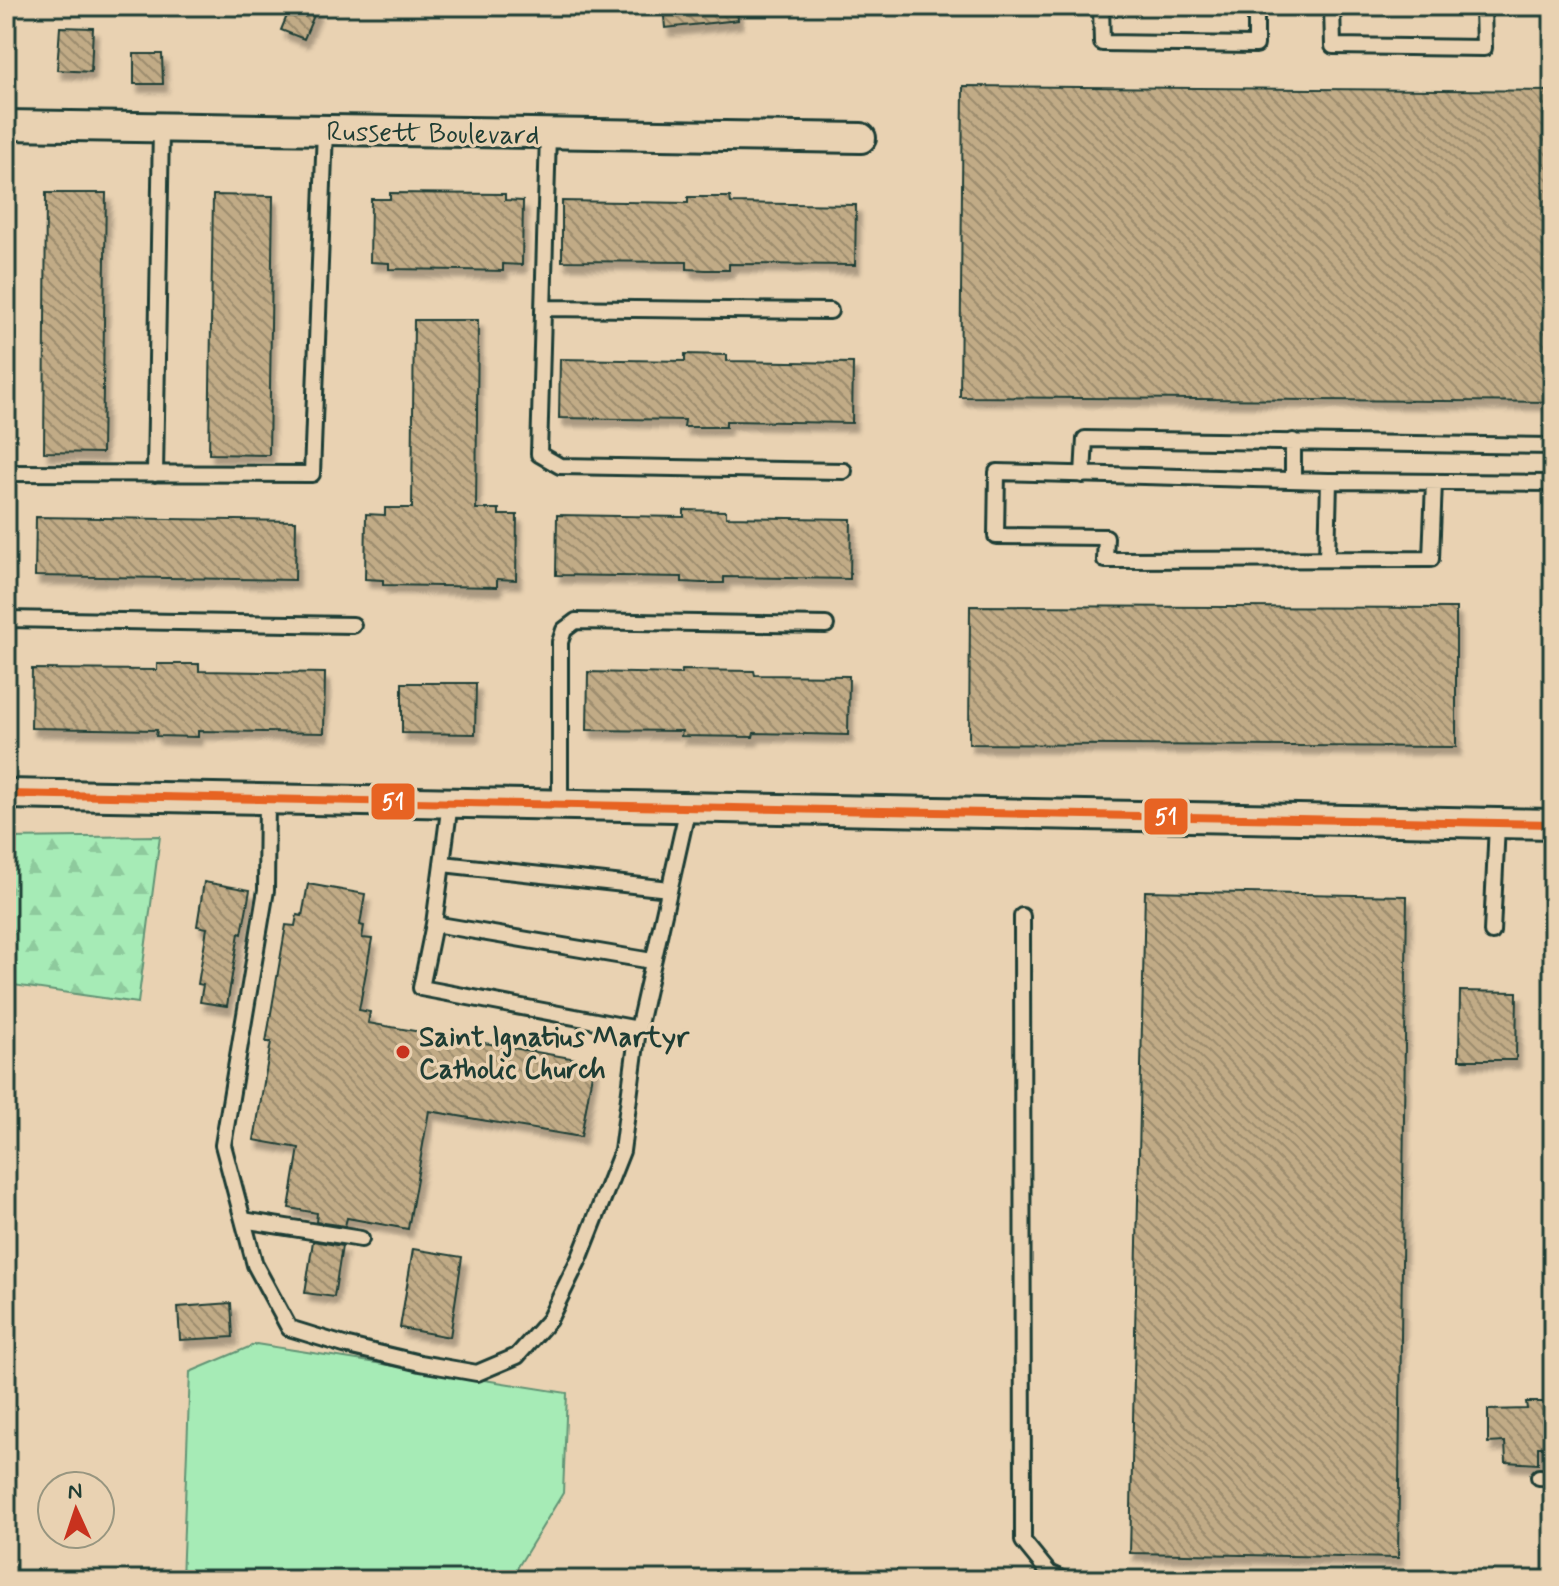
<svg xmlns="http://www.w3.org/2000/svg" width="1559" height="1586" font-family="Mynerve,sans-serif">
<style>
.forest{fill:url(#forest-firs);stroke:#629475;stroke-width:2}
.pitch{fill:#a6ebb6;stroke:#629475;stroke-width:2}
.building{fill:url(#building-back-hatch);stroke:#1f3d34;stroke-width:2;filter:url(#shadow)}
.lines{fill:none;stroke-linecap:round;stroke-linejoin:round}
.lane-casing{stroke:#1f3d34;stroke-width:20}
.street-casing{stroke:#1f3d34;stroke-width:34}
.lane{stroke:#e9d2b2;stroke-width:14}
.street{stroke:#e9d2b2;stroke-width:28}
.bus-1-casing{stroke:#e9d2b2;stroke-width:14}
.bus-1{stroke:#e76323;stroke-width:8}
.poi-dot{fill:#c8321e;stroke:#e9d2b2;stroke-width:3}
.labels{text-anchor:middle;stroke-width:7;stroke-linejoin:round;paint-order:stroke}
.street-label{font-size:28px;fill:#1f3d34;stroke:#e9d2b2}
.poi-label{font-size:28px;font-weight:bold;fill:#1f3d34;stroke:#e9d2b2;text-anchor:start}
.line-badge{stroke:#e9d2b2;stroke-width:3}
.badge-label{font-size:22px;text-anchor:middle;font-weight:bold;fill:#fff}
</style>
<defs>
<pattern id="forest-firs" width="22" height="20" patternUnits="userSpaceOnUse" patternTransform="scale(2)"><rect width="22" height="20" fill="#a6ebb6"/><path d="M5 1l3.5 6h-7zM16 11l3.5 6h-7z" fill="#8eca9d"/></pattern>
<pattern id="building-back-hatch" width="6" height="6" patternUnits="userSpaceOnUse" patternTransform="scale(2)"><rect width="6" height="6" fill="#c1ab86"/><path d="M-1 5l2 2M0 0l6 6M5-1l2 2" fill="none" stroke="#9c8c6e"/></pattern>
<filter id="shadow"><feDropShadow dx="4.5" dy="8" stdDeviation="2" flood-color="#0004"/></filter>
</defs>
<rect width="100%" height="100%" fill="#e9d2b2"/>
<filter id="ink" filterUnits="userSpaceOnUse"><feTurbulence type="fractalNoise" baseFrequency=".0125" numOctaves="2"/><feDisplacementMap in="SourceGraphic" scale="16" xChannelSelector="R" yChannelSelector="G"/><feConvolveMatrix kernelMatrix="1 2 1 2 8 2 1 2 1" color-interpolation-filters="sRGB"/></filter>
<g filter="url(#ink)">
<path class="forest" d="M 160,836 L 138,1003 L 6,984 L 6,838 Z"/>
<path class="pitch" d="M 256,1344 L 567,1393 L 563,1493 L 510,1580 L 182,1580 L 190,1372 Z"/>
<path class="building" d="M 291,6 L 318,6 L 304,39 L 281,30 Z
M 663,6 L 737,6 L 738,20 L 665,28 Z
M 60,27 L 93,28 L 91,72 L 57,70 Z
M 134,54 L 162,54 L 163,84 L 134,84 Z
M 963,86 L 1553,91 L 1553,402 L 960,397 Z
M 46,193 L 106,193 L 102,453 L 44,452 Z
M 390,193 L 505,194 L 505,200 L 523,201 L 522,265 L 503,264 L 503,271 L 461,270 L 389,269 L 389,263 L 370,262 L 371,199 L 390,199 Z
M 213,195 L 273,196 L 269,455 L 209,454 Z
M 688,197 L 730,197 L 731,203 L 856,205 L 855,265 L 729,264 L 729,270 L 706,270 L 687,269 L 687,262 L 562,261 L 562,201 L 688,203 Z
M 414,320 L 478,320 L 476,509 L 499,509 L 499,515 L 517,515 L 516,580 L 497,579 L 497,587 L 383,585 L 383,580 L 365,579 L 366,514 L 385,515 L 385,508 L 412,508 Z
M 685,354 L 727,355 L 727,361 L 853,363 L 852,423 L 726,421 L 726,427 L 684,427 L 685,420 L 559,418 L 560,359 L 685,361 Z
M 684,510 L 726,511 L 726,517 L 851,519 L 850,579 L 724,577 L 724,583 L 702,583 L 682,582 L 682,577 L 556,575 L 557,515 L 684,517 Z
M 36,517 L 296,521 L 295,580 L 35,576 Z
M 970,606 L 1456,608 L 1456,747 L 969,744 Z
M 157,664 L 199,664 L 199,671 L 325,673 L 324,733 L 198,731 L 198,737 L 156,736 L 157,730 L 31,728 L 32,669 L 157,670 Z
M 682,670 L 754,671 L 755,675 L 849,676 L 848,735 L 754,733 L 753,737 L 681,736 L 682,731 L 587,730 L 588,672 L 681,674 Z
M 402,683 L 476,683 L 475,734 L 402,733 Z
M 204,882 L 250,890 L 242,934 L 239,933 L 227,1006 L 200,1002 L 203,985 L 198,984 L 207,928 L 197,926 Z
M 308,884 L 365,894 L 360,925 L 364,926 L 362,938 L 372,939 L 359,1010 L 370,1012 L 368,1023 L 594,1062 L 581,1137 L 429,1111 L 408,1229 L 347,1218 L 345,1226 L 316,1222 L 317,1213 L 289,1208 L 299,1148 L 254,1140 L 271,1042 L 266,1042 L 286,925 L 295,926 L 297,915 L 302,916 Z
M 1145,891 L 1407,896 L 1398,1558 L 1130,1553 Z
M 1460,991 L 1517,992 L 1516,1060 L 1459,1060 Z
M 313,1241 L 342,1246 L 334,1297 L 305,1293 Z
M 413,1249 L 462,1257 L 450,1337 L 400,1328 Z
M 231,1303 L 233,1337 L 180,1340 L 178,1307 Z
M 1526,1402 L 1553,1402 L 1553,1447 L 1538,1447 L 1538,1464 L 1506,1462 L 1505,1442 L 1488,1443 L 1488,1410 L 1527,1409 Z"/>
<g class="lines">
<g class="lane-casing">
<path id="lane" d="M 1101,6 L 1102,43 L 1256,45 L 1256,6
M 1332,6 L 1333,46 L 1484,48 L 1483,6
M 548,134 L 539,454 L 560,466 L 844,471
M 544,308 L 830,311
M 6,473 L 312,474 L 325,130
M 155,474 L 161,128
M 1083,475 L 1085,439 L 1553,446
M 1293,479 L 1293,441
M 1434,482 L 1431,559 L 1105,560 L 1106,537 L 996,536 L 997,472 L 1329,481 L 1553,483
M 1327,559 L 1329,481
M 6,619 L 353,625
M 267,799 L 266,890 L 223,1145 L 255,1265 L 289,1328 L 344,1345 L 420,1363 L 477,1373 L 517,1356 L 549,1320 L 580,1257 L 622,1151 L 638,1029 L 688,807
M 450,803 L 434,924 L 421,988 L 638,1029
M 560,804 L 560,642 L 564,630 L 576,621 L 826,625
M 443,864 L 669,889
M 1022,916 L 1023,1541 L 1049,1573 L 1064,1580
M 434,924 L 652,961
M 1492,932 L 1497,824
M 243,1220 L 361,1239
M 1539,1477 L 1553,1478"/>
</g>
<g class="street-casing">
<path id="street" d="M 6,125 L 861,138
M 6,794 L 1553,824"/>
</g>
<use href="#lane" class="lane"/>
<use href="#street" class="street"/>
<g class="bus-1-casing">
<path id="bus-1" d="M 6,794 L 1553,824"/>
</g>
<use href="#bus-1" class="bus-1"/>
</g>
</g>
<circle class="poi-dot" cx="403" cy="1052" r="8"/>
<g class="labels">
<g class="street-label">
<text transform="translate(433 132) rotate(1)" y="10">Russett Boulevard</text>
</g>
<g class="poi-label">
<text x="419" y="1046">Saint Ignatius Martyr<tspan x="419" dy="32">Catholic Church</tspan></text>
</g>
</g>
<g class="line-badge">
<rect x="370" y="782" width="46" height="39" rx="8" fill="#e76323"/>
<rect x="1143" y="797" width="46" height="39" rx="8" fill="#e76323"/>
</g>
<g class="badge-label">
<text x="393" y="809">51</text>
<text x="1166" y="824">51</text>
</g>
<rect width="1559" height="1586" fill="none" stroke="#e9d2b2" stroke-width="32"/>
<rect x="16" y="16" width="1527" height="1554" fill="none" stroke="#1f3d34" stroke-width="3" filter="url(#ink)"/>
<g transform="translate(76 1510) rotate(357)"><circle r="38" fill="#e9d2b2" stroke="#989680" stroke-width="2"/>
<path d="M0-6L14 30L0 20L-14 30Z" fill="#c8321e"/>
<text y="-12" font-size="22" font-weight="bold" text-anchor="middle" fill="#1f3d34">N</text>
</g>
</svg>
